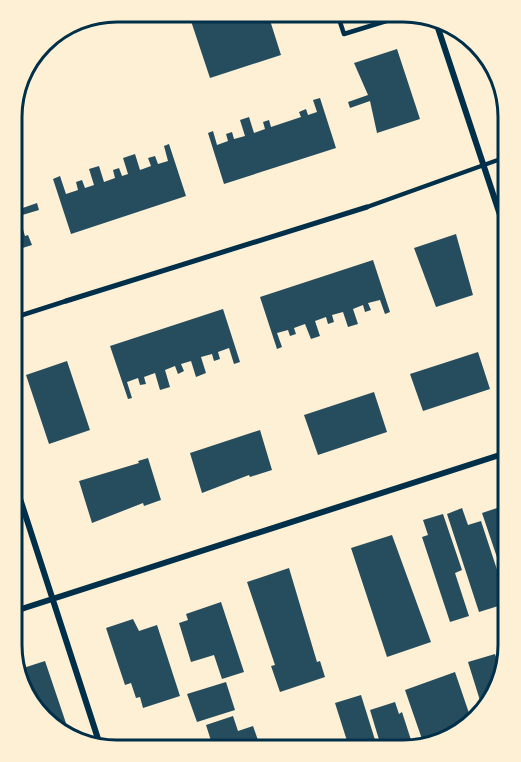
<svg xmlns="http://www.w3.org/2000/svg" width="521" height="762" font-family="Mulish,sans-serif">
<style>
.building{fill:#264d5e}
.lines{fill:none;stroke-linecap:round;stroke-linejoin:round}
.service{stroke:#003049;stroke-width:4.5}
.pedestrian{stroke:#003049;stroke-width:5}
.minor{stroke:#003049;stroke-width:6}
.rim{fill:none;stroke:#003049;stroke-width:3}
</style>
<rect width="100%" height="100%" fill="#fdf0d5"/>
<path class="building" d="M 188,12 L 268,14 L 281,55 L 210,78 Z
M 397,49 L 420,119 L 377,133 L 370,101 L 350,108 L 348,102 L 368,95 L 354,63 Z
M 320,98 L 336,148 L 224,184 L 208,133 L 213,131 L 217,145 L 228,141 L 226,134 L 232,132 L 234,139 L 245,136 L 240,120 L 249,117 L 254,133 L 265,129 L 263,122 L 269,120 L 271,127 L 301,117 L 299,112 L 306,109 L 308,115 L 317,112 L 313,100 Z
M 169,144 L 186,196 L 71,234 L 53,179 L 60,176 L 66,194 L 78,190 L 76,182 L 82,180 L 85,188 L 94,185 L 89,169 L 99,166 L 104,182 L 115,178 L 113,170 L 119,168 L 122,176 L 128,174 L 123,158 L 135,154 L 140,170 L 151,166 L 148,158 L 155,156 L 158,164 L 168,161 L 164,146 Z
M 13,200 L 17,210 L 37,203 L 39,210 L 19,216 L 25,236 L 28,235 L 32,245 L 13,251 Z
M 456,234 L 473,295 L 436,307 L 414,248 Z
M 373,260 L 390,312 L 385,314 L 380,300 L 368,303 L 371,310 L 365,312 L 363,305 L 353,309 L 358,324 L 348,327 L 343,312 L 332,315 L 334,322 L 328,324 L 326,317 L 315,321 L 320,336 L 311,339 L 305,324 L 294,328 L 296,334 L 290,336 L 288,330 L 277,333 L 282,347 L 277,349 L 260,297 Z
M 223,309 L 240,362 L 234,364 L 229,348 L 218,352 L 220,359 L 214,361 L 212,354 L 201,357 L 206,373 L 196,377 L 191,361 L 181,364 L 184,371 L 178,374 L 175,366 L 165,370 L 170,387 L 160,390 L 155,373 L 144,377 L 146,384 L 140,385 L 138,378 L 127,382 L 132,398 L 128,399 L 110,346 Z
M 478,352 L 490,389 L 423,411 L 410,374 Z
M 67,361 L 90,430 L 49,444 L 26,375 Z
M 374,392 L 387,432 L 318,455 L 304,415 Z
M 260,430 L 272,470 L 250,477 L 249,475 L 202,493 L 190,453 Z
M 148,458 L 161,500 L 144,506 L 143,503 L 92,523 L 79,481 L 139,463 L 138,461 Z
M 509,504 L 509,583 L 506,584 L 482,513 Z
M 462,508 L 468,525 L 481,521 L 508,603 L 479,612 L 447,514 Z
M 443,514 L 462,570 L 455,573 L 469,616 L 450,622 L 422,537 L 428,535 L 423,520 Z
M 392,535 L 431,642 L 387,657 L 351,548 Z
M 289,568 L 317,662 L 320,661 L 325,677 L 280,692 L 271,666 L 275,665 L 247,582 Z
M 221,602 L 244,672 L 222,679 L 214,655 L 191,662 L 179,623 L 188,620 L 186,614 Z
M 133,619 L 139,631 L 157,625 L 180,696 L 143,708 L 140,697 L 136,698 L 131,683 L 125,685 L 106,628 Z
M 495,654 L 498,663 L 506,661 L 491,703 L 483,710 L 468,662 Z
M 45,661 L 70,735 L 54,728 L 20,685 L 17,670 Z
M 455,672 L 471,719 L 444,742 L 423,742 L 405,690 Z
M 226,682 L 235,710 L 197,722 L 187,694 Z
M 361,695 L 376,743 L 348,744 L 335,703 Z
M 395,702 L 399,714 L 402,712 L 412,743 L 380,743 L 370,710 Z
M 233,716 L 238,731 L 253,726 L 260,746 L 213,747 L 206,725 Z"/>
<g class="lines">
<path class="service" d="M 337,13 L 344,34 L 409,14
M 367,207 L 509,156
M 13,318 L 66,301"/>
<path class="pedestrian" d="M 66,301 L 367,207"/>
<path class="minor" d="M 435,19 L 509,242
M 12,474 L 101,748
M 12,612 L 509,452"/>
</g>
<path d="M0 0H521V762H0ZM117 22H403A95 95 0 0 1 498 117V645A95 95 0 0 1 403 740H117A95 95 0 0 1 22 645V117A95 95 0 0 1 117 22Z" fill="#fdf0d5" fill-rule="evenodd"/>
<path class="rim" d="M117 22H403A95 95 0 0 1 498 117V645A95 95 0 0 1 403 740H117A95 95 0 0 1 22 645V117A95 95 0 0 1 117 22Z"/>
</svg>
